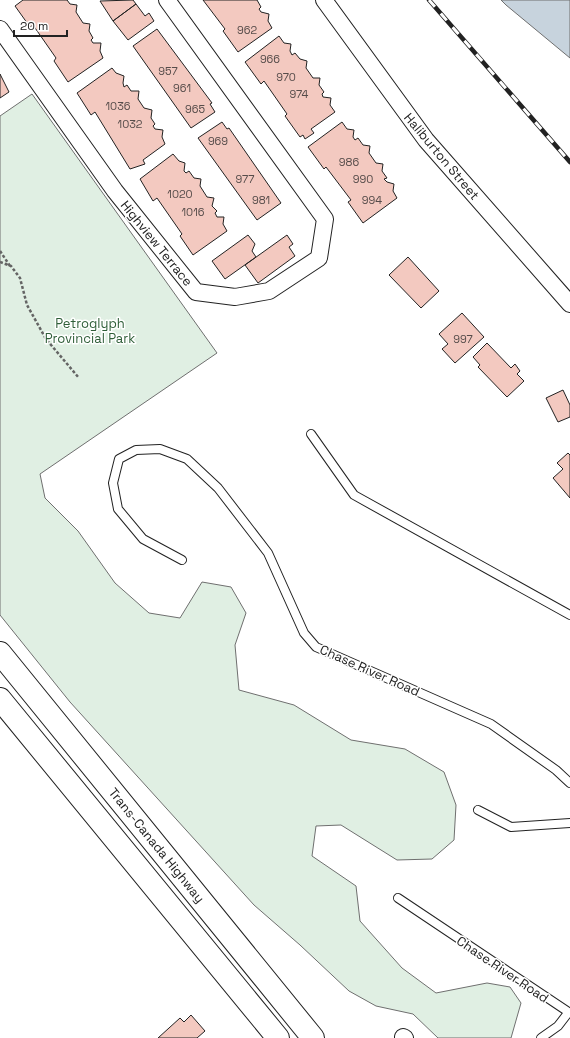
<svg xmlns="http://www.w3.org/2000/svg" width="570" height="1038" font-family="'Space Grotesk',sans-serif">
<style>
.green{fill:#e0efe3;stroke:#6f6f6f}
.water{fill:#c7d3dd;stroke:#6f6f6f}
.building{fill:#f3c9c0;stroke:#222}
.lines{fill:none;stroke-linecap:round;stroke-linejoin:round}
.service-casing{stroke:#222;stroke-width:10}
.minor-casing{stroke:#222;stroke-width:18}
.trunk-casing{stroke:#222;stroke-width:24}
.path{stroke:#646464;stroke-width:2.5;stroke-dasharray:3 2;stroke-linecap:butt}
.service{stroke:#fff;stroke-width:8}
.minor{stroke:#fff;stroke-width:16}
.trunk{stroke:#fff;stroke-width:22}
.rail-casing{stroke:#222;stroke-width:4.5}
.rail{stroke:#fff;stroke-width:3;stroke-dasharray:9;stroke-linecap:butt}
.labels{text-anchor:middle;stroke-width:3;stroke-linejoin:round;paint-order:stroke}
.number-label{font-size:11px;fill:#564c4a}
.street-label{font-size:13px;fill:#222;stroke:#fff}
.park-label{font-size:13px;fill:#2f5e38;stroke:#fff}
</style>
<rect width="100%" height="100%" fill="#fff"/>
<path class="green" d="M 32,94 L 217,353 L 40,474 L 45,498 L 78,531 L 115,583 L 149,613 L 180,618 L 202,582 L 231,587 L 246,613 L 235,645 L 239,690 L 294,705 L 351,740 L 405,749 L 444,772 L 456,805 L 454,840 L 432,859 L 397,860 L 341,825 L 316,826 L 312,856 L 356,886 L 360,921 L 402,968 L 436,993 L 487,983 L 510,987 L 521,1003 L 511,1038 L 438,1038 L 413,1014 L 376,1006 L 349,991 L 300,945 L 254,905 L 70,702 L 0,615 L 0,116 Z"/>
<path class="water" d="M 501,0 L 570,0 L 570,58 L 506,5 Z"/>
<path class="building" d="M 23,0 L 67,0 L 70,4 L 77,5 L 76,12 L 83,23 L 90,24 L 89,31 L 93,38 L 91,40 L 93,43 L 101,43 L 100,51 L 103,58 L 68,82 L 54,61 L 56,58 L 33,25 L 30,27 L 15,6 Z
M 133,0 L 136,4 L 113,21 L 100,1 Z
M 203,0 L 257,0 L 261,7 L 259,9 L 261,12 L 269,14 L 268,21 L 272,28 L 238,52 L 223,31 L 225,29 Z
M 136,4 L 145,16 L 149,13 L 154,21 L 128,40 L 113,21 Z
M 157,29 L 212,103 L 210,104 L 215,112 L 191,128 L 133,46 Z
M 279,36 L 284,43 L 291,44 L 290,51 L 292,55 L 295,53 L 300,59 L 307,61 L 306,68 L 313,78 L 320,78 L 319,85 L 324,92 L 322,94 L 323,97 L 331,98 L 330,105 L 335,112 L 311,129 L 314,133 L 305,139 L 303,135 L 300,137 L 285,116 L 287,114 L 264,81 L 261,84 L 245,62 Z
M 112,68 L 116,73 L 124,76 L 123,83 L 124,87 L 127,85 L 131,91 L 139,91 L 138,99 L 144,108 L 152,110 L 151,118 L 155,124 L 153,126 L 155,129 L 163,130 L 162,137 L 165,144 L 143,160 L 145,164 L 130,169 L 95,112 L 91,115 L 77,93 Z
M 0,74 L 9,92 L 0,98 Z
M 222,122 L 227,129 L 229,128 L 281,203 L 257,220 L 198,138 Z
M 342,122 L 347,129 L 354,130 L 353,137 L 355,140 L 358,138 L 363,145 L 370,146 L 369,153 L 376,163 L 383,164 L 382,171 L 387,178 L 384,179 L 387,182 L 394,184 L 393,191 L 397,198 L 363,223 L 348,202 L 351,200 L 326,167 L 324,169 L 308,147 Z
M 173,154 L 179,161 L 185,163 L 184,171 L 186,173 L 189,171 L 194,178 L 201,179 L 200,186 L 207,197 L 214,198 L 212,206 L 217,211 L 215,213 L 217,217 L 224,217 L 223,224 L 227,231 L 193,255 L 180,236 L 182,234 L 157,198 L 153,201 L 140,179 Z
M 248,235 L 255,244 L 252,251 L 256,257 L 225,279 L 212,261 Z
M 287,235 L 293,244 L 289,247 L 295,256 L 258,283 L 245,265 Z
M 408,257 L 439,291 L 421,308 L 389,275 Z
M 462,313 L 484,337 L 455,363 L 442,349 L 448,344 L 439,334 Z
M 487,343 L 511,368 L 515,364 L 520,371 L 517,374 L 524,381 L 507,397 L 478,367 L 480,365 L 473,357 Z
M 563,390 L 570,405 L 570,417 L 558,422 L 546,398 Z
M 568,453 L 570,455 L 570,498 L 553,478 L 563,469 L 557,463 Z
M 191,1015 L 205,1031 L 197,1038 L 158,1038 L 180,1018 L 184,1022 Z"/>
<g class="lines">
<g class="service-casing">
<path id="service" d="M 311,434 L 354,495 L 570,615
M 182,560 L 143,539 L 118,509 L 113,483 L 119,459 L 136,450 L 160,449 L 187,459 L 218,488 L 268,553 L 304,633 L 316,647 L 491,724 L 556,770 L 570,783
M 478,810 L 511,827 L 570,823
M 398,898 L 570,1013
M 541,1038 L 558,1026 L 568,1013"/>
</g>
<g class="minor-casing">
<path id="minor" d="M 324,0 L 426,140 L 570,304
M 0,29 L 115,191 L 196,292 L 235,297 L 269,291 L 319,258 L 325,219 L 167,0
M 403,1037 L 405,1038"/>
</g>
<g class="trunk-casing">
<path id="trunk" d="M 0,653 L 313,1038
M 0,699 L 278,1038"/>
</g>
<path class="path" d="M 0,251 L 10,266
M 0,262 L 11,266 L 20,278 L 27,305 L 46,339 L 79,378"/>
<use href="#service" class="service"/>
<use href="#minor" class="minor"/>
<use href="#trunk" class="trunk"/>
<g class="rail-casing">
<path id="rail" d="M 429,0 L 570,162"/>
</g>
<use href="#rail" class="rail"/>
</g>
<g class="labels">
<g class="number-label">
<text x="247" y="34">962</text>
<text x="270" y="63">966</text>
<text x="168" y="75">957</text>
<text x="286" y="81">970</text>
<text x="182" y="92">961</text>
<text x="299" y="98">974</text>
<text x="118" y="110">1036</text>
<text x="195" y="113">965</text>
<text x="130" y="128">1032</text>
<text x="218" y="145">969</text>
<text x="349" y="166">986</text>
<text x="245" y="183">977</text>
<text x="363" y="183">990</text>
<text x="180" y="198">1020</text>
<text x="261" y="204">981</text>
<text x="372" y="204">994</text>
<text x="193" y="216">1016</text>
<text x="463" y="343">997</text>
</g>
<g class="street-label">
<text transform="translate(442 156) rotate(50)" y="5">Haliburton Street</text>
<text transform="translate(157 243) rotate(51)" y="5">Highview Terrace</text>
<text transform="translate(370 670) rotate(24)" y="5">Chase River Road</text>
<text transform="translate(157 845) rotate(51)" y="5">Trans-Canada Highway</text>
<text transform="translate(503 969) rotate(34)" y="5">Chase River Road</text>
</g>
<g class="park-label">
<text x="90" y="328">Petroglyph<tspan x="90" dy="15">Provincial Park</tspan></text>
</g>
</g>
<path d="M14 30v6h53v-6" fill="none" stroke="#222222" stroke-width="2"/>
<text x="20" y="30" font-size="12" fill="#222222" stroke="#ffffff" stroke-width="3" paint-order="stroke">20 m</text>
</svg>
